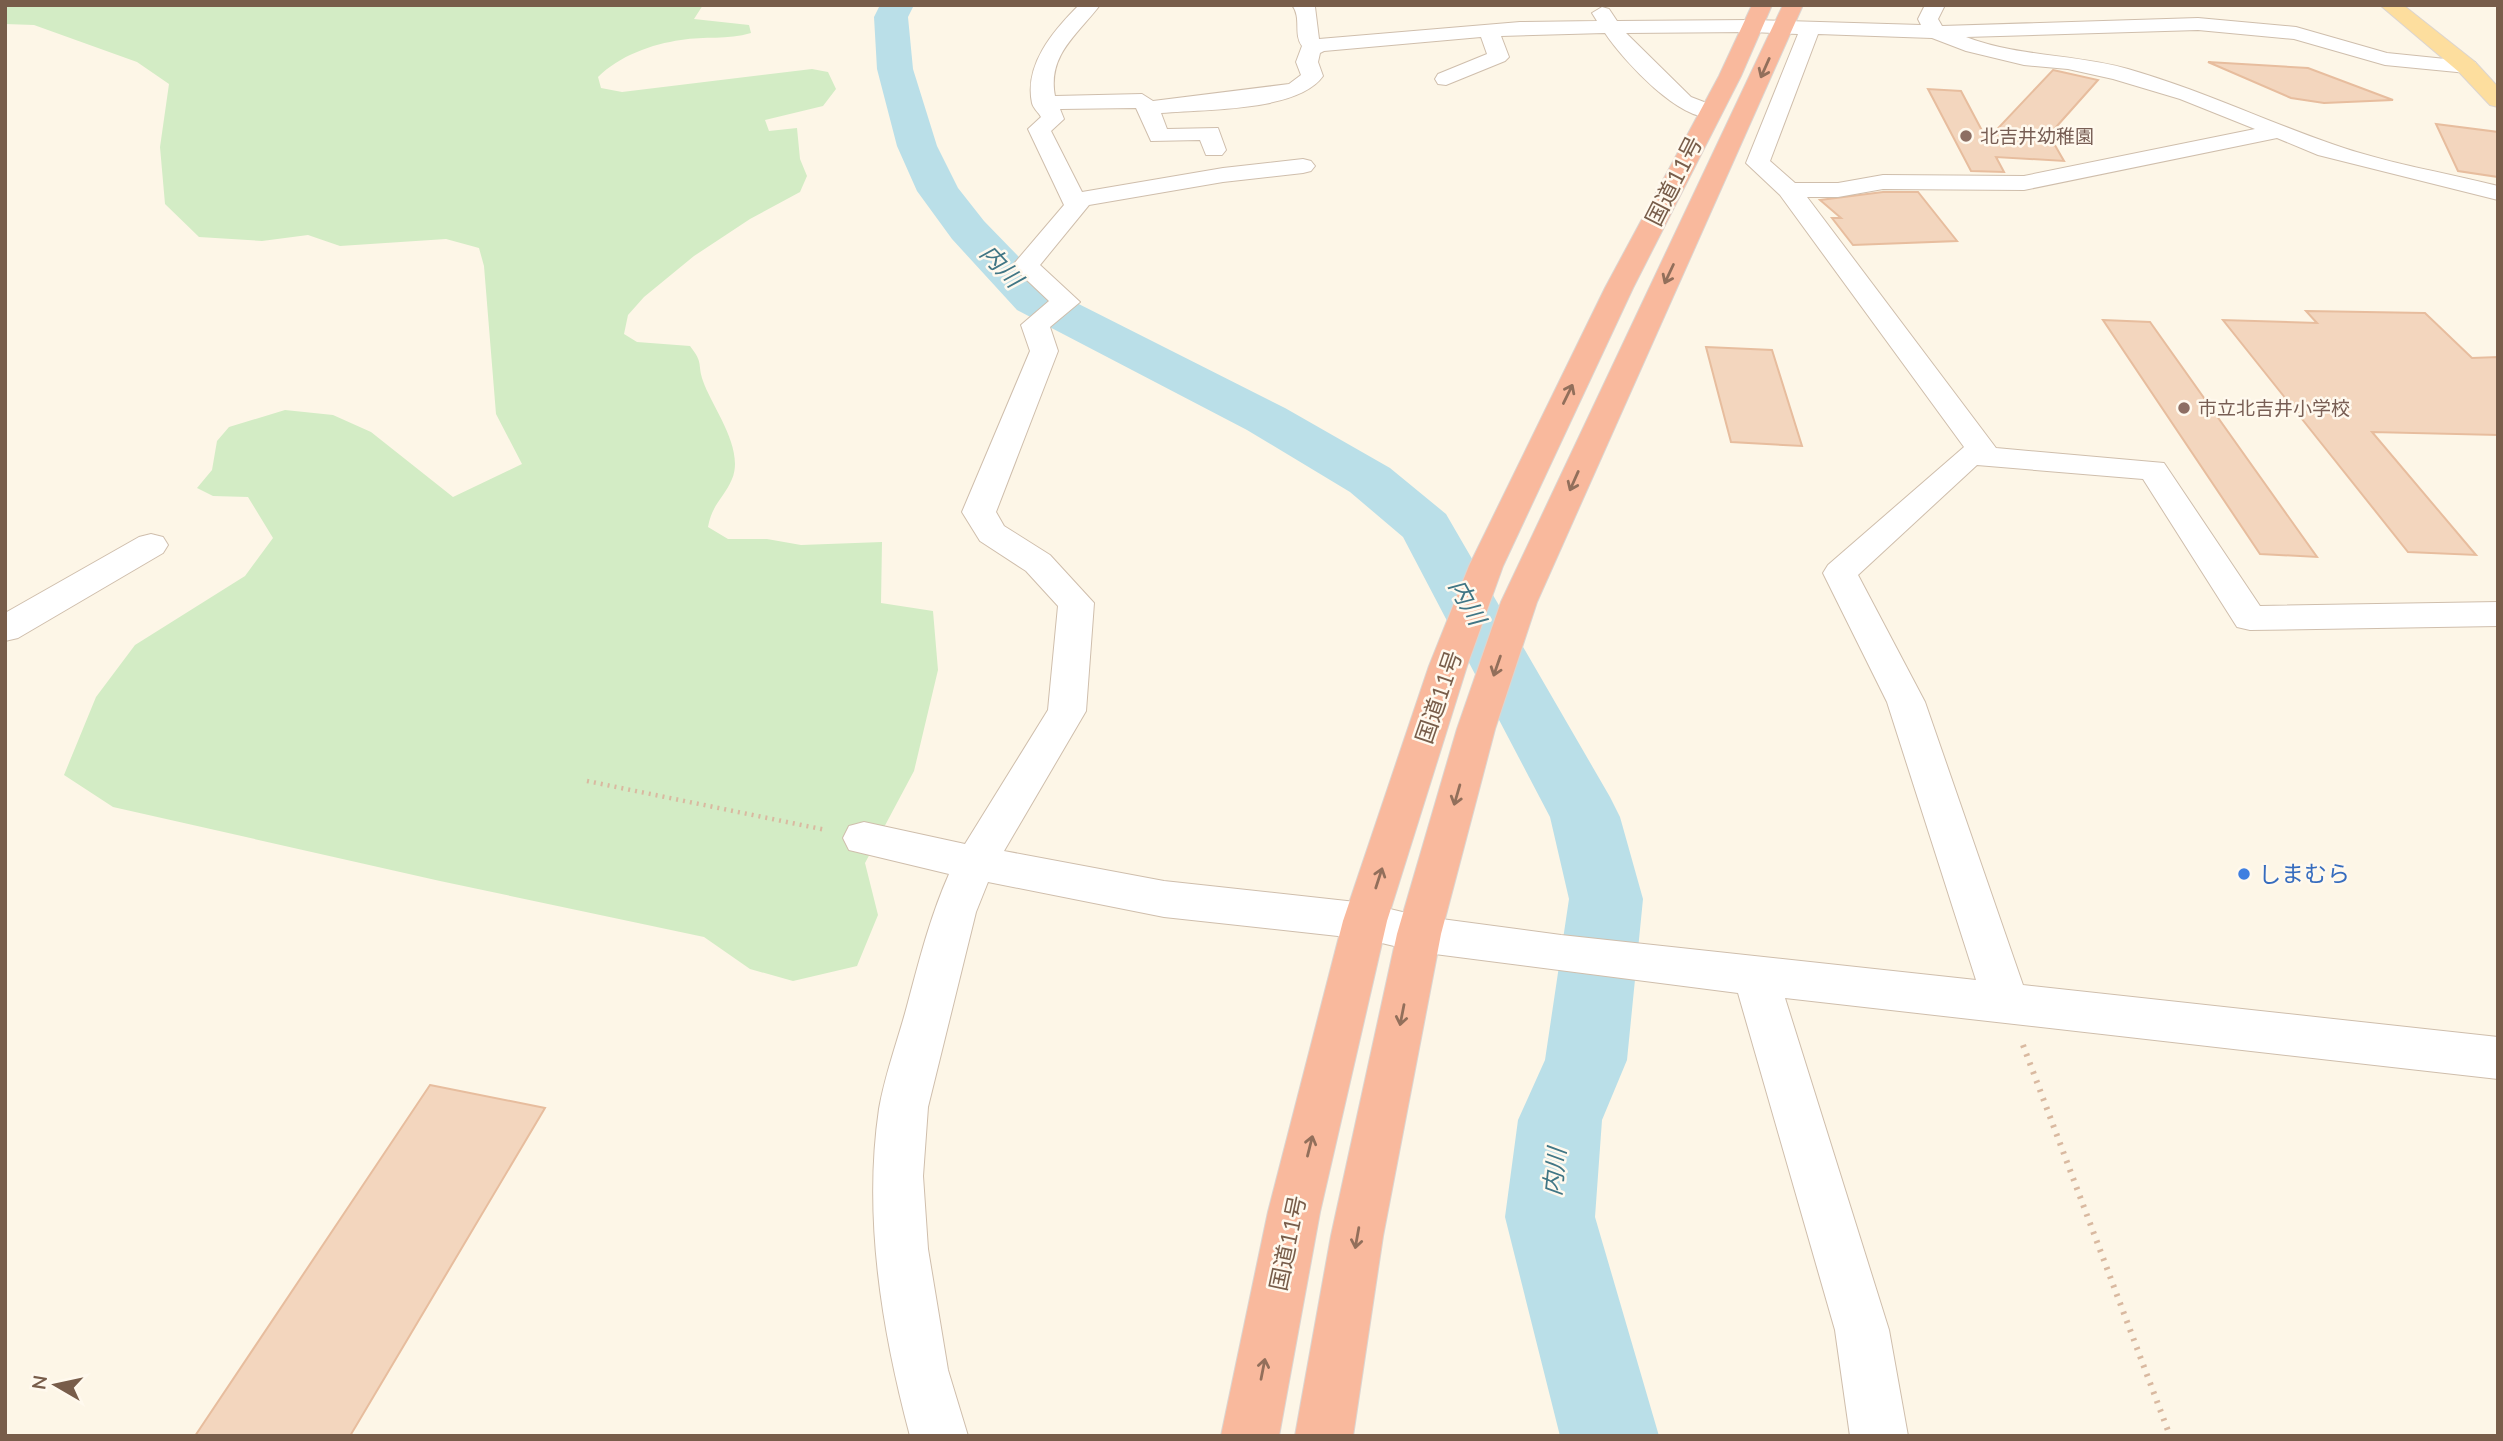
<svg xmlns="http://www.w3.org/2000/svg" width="2503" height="1441" font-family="'Nunito Sans','Noto Sans JP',sans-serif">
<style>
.green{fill:#d3ecc5}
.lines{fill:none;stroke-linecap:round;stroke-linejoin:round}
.river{fill:#badfe8;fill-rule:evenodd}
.building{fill:#f3d6be;stroke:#e7bd9e;stroke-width:2}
.minor-casing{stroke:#cfbeac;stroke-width:2}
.major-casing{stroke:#dcd5d0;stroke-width:2}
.highway-casing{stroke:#dcd5d0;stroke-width:2}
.path-far1{stroke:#d9b9a0;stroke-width:4.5;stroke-dasharray:2 5;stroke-linecap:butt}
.path{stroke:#d9b9a0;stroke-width:6;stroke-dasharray:2.5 7;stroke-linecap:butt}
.minor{fill:#fff;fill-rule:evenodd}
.major{fill:#fdde9e;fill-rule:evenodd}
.highway{fill:#f9b99d;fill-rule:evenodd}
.oneway{stroke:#926f5b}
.education-dot{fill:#8d6e63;stroke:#fff9ee;stroke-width:2.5}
.shop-dot{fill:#3f7fe0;stroke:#fff9ee;stroke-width:2.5}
.labels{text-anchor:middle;stroke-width:5;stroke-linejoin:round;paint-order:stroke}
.far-education-label{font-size:19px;fill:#785e54;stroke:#fff9ee;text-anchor:start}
.street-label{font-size:23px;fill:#785d4a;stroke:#fff9ee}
.shop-label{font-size:23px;fill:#366cbe;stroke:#fff9ee;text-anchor:start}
.water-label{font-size:24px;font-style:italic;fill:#407685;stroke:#fff9ee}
</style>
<rect width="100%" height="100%" fill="#fdf6e7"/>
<path class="green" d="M 5,5 L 703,5 L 694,19 L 749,25 L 751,33 C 727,40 705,36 681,40 C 652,44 619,56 598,77 L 601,88 L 622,92 L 812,69 L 828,72 L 836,89 L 823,106 L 765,120 L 769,131 L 797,128 L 800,159 L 807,176 L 800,192 L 750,219 L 694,256 L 644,297 L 628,315 L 624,334 L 637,342 L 690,346 C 704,364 697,363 703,381 C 712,407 745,449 732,479 C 724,498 712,504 708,527 L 728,539 L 767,539 L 801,545 L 882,542 L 881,603 L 933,611 L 938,670 L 914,771 L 865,863 L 878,915 L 857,966 L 793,981 L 750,969 L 704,937 L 440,881 L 113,807 L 64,775 L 96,697 L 135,645 L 245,576 L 273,538 L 248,497 L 213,496 L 197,488 L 212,470 L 217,441 L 229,427 L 285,410 L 333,415 L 371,432 L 453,497 L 522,464 L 496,414 L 484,266 L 479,248 L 446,239 L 340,246 L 308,235 L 262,241 L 199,237 L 165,204 L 160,147 L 169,84 L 137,62 L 34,25 L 5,24 Z"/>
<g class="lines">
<path class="river" d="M 880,5 L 914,5 L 908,17 L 913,69 L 937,146 L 958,188 L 984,221 L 1051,290 L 1285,408 L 1390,468 L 1446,514 L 1610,797 L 1620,817 L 1643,899 L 1627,1060 L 1602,1120 L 1595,1217 L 1659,1436 L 1560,1436 L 1505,1217 L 1518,1120 L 1545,1060 L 1569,899 L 1550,817 L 1403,537 L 1350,492 L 1247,430 L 1017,310 L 952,239 L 917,191 L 897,146 L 877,69 L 874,17 Z"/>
</g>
<path class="building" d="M 2208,62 L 2308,68 L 2393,100 L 2324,103 L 2291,98 Z
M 2053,70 L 2098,80 L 2049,135 L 2064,161 L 1996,157 L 2004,172 L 1971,171 L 1928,89 L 1961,91 L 1987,140 Z
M 2436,124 L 2498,132 L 2498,177 L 2458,171 Z
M 1883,192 L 1918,192 L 1957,241 L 1853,245 L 1832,218 L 1841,218 L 1820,200 Z
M 2306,311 L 2425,313 L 2472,358 L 2498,357 L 2498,435 L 2372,432 L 2476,555 L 2408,552 L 2223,320 L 2317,323 Z
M 2103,320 L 2150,322 L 2317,557 L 2260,554 Z
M 1706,347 L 1772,350 L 1802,446 L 1731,442 Z
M 430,1085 L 545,1108 L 350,1436 L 195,1436 Z"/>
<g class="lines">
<g class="minor-casing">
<path id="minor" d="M 1079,5 L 1100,5 C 1078,34 1047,55 1055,96 L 1142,94 L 1153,101 L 1289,84 L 1301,75 L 1296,62 L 1302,46 C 1293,34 1302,18 1292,5 L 1315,7 L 1319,39 L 1520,22 L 1597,21 L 1592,13 L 1602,7 L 1609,9 L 1617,21 L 1751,20 L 1921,25 L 1918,19 L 1925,5 L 1945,5 L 1938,19 L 1942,26 L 2198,18 L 2296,27 L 2387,53 L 2475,62 L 2478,67 L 2467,73 L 2385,65 L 2294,39 L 2198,30 L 1966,37 C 2018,57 2075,54 2128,69 C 2198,89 2263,120 2332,144 C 2385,163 2443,172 2498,186 L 2498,200 L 2318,155 L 2277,138 L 2024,190 L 1883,189 L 1838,197 L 1807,197 L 1996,448 L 2164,463 L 2260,606 L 2498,602 L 2498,626 L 2250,630 L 2237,627 L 2143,479 L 1977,465 L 1858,575 L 1925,702 L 2023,985 L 2498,1037 L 2498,1079 L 1785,998 L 1889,1330 L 1908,1436 L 1850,1436 L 1835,1330 L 1738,993 L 1419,952 L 1365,939 L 1164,917 L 988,882 L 976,912 L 928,1107 L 923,1176 L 928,1249 L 948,1370 L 968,1436 L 910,1436 C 882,1331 863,1217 879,1109 C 885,1074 898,1040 907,1006 C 919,961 930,917 949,874 L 849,850 L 843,838 L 849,826 L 864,822 L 965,844 L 1048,710 L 1058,606 L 1026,571 L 980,541 L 962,512 L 1030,351 L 1021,325 L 1049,301 L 1012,266 L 1064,205 L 1028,129 L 1041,117 C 1039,113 1033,108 1032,103 C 1024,65 1053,31 1079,5 ZM 1751,32 L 1798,34 L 1746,163 L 1780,195 L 1964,447 L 1828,565 L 1823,573 L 1887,702 L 1976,980 L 1561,935 L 1419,916 L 1365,903 L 1164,881 L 1004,851 L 1086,711 L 1094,603 L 1050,555 L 1004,526 L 996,512 L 1058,351 L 1050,327 L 1080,302 L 1040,265 L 1089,205 L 1223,182 L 1303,173 L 1311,171 L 1315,166 L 1311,161 L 1303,159 L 1223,168 L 1082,192 L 1051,131 L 1064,119 L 1060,109 L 1136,108 L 1151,141 L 1200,140 L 1206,155 L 1222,155 L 1226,150 L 1218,128 L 1167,129 L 1161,113 C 1202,109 1298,112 1323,76 L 1318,62 L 1320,53 L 1324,51 L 1481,37 L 1487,54 L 1438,74 L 1435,79 L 1438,84 L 1446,85 L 1505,61 L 1509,57 L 1501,36 L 1605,33 C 1623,60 1682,125 1717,117 L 1720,112 L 1717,107 L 1691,97 L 1626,33 ZM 1818,34 L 1932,38 L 1966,51 L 2024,65 L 2068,69 L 2113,79 L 2180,99 L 2255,129 L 2024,176 L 1883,175 L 1838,183 L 1795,183 L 1770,161 Z
M 151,534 L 163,537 L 168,545 L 163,553 L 18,638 L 5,641 L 5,613 L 139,537 Z"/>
</g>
<g class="major-casing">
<path id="major" d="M 2380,5 L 2403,5 L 2475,62 L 2498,87 L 2498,107 L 2490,105 L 2459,72 Z"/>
</g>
<g class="highway-casing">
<path id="highway" d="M 1752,5 L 1772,5 L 1741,76 L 1633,288 L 1503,566 L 1467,666 L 1387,921 L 1320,1212 L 1279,1436 L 1221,1436 L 1268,1212 L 1343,921 L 1429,666 L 1469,566 L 1605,288 L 1719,76 Z
M 1783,5 L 1803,5 L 1537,602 L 1495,729 L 1441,934 L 1383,1236 L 1353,1436 L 1295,1436 L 1331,1236 L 1397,934 L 1457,729 L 1501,602 Z"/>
</g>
<path class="path-far1" d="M 587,781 L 826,830"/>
<path class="path" d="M 2023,1045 L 2170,1436"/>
<use href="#minor" class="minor"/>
<use href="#major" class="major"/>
<use href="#highway" class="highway"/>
</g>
<defs><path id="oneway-shaft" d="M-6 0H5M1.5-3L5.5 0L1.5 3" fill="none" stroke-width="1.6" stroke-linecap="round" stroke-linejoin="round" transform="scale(1.75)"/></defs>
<g class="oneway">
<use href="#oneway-shaft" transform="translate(1765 68) rotate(114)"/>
<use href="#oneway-shaft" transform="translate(1669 274) rotate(115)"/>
<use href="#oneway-shaft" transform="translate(1568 394) rotate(-64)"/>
<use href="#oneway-shaft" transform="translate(1574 481) rotate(114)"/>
<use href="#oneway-shaft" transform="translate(1497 666) rotate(109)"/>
<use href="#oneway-shaft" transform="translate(1457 795) rotate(106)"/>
<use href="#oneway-shaft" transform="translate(1379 878) rotate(-72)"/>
<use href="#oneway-shaft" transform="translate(1402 1015) rotate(101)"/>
<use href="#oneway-shaft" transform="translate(1310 1146) rotate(-76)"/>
<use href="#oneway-shaft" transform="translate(1357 1238) rotate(100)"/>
<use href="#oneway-shaft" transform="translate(1263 1369) rotate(-79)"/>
</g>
<g class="education-dot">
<circle cx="1966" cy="136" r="7"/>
<circle cx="2184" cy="408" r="7"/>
</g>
<circle class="shop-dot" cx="2244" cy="874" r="7"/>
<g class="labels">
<g class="far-education-label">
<text x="1980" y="143">北吉井幼稚園</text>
<text x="2198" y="415">市立北吉井小学校</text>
</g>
<g class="street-label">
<text transform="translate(1674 181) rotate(-63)" y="8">国道11号</text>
<text transform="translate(1439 697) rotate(-71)" y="8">国道11号</text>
<text transform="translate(1288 1243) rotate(-78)" y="8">国道11号</text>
</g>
<g class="shop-label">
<text x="2258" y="882">しまむら</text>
</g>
<g class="water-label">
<text transform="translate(1001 266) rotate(47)" y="8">内川</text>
<text transform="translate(1467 602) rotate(61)" y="8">内川</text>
<text transform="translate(1555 1172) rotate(-84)" y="8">内川</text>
</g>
</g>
<rect width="2503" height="1441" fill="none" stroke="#785d4a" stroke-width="14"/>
<g transform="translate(56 1385) rotate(279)" stroke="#fff9ee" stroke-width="5" paint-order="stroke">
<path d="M0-5L12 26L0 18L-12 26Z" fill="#785d4a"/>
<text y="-10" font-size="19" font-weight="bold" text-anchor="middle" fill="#785d4a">N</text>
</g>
</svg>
